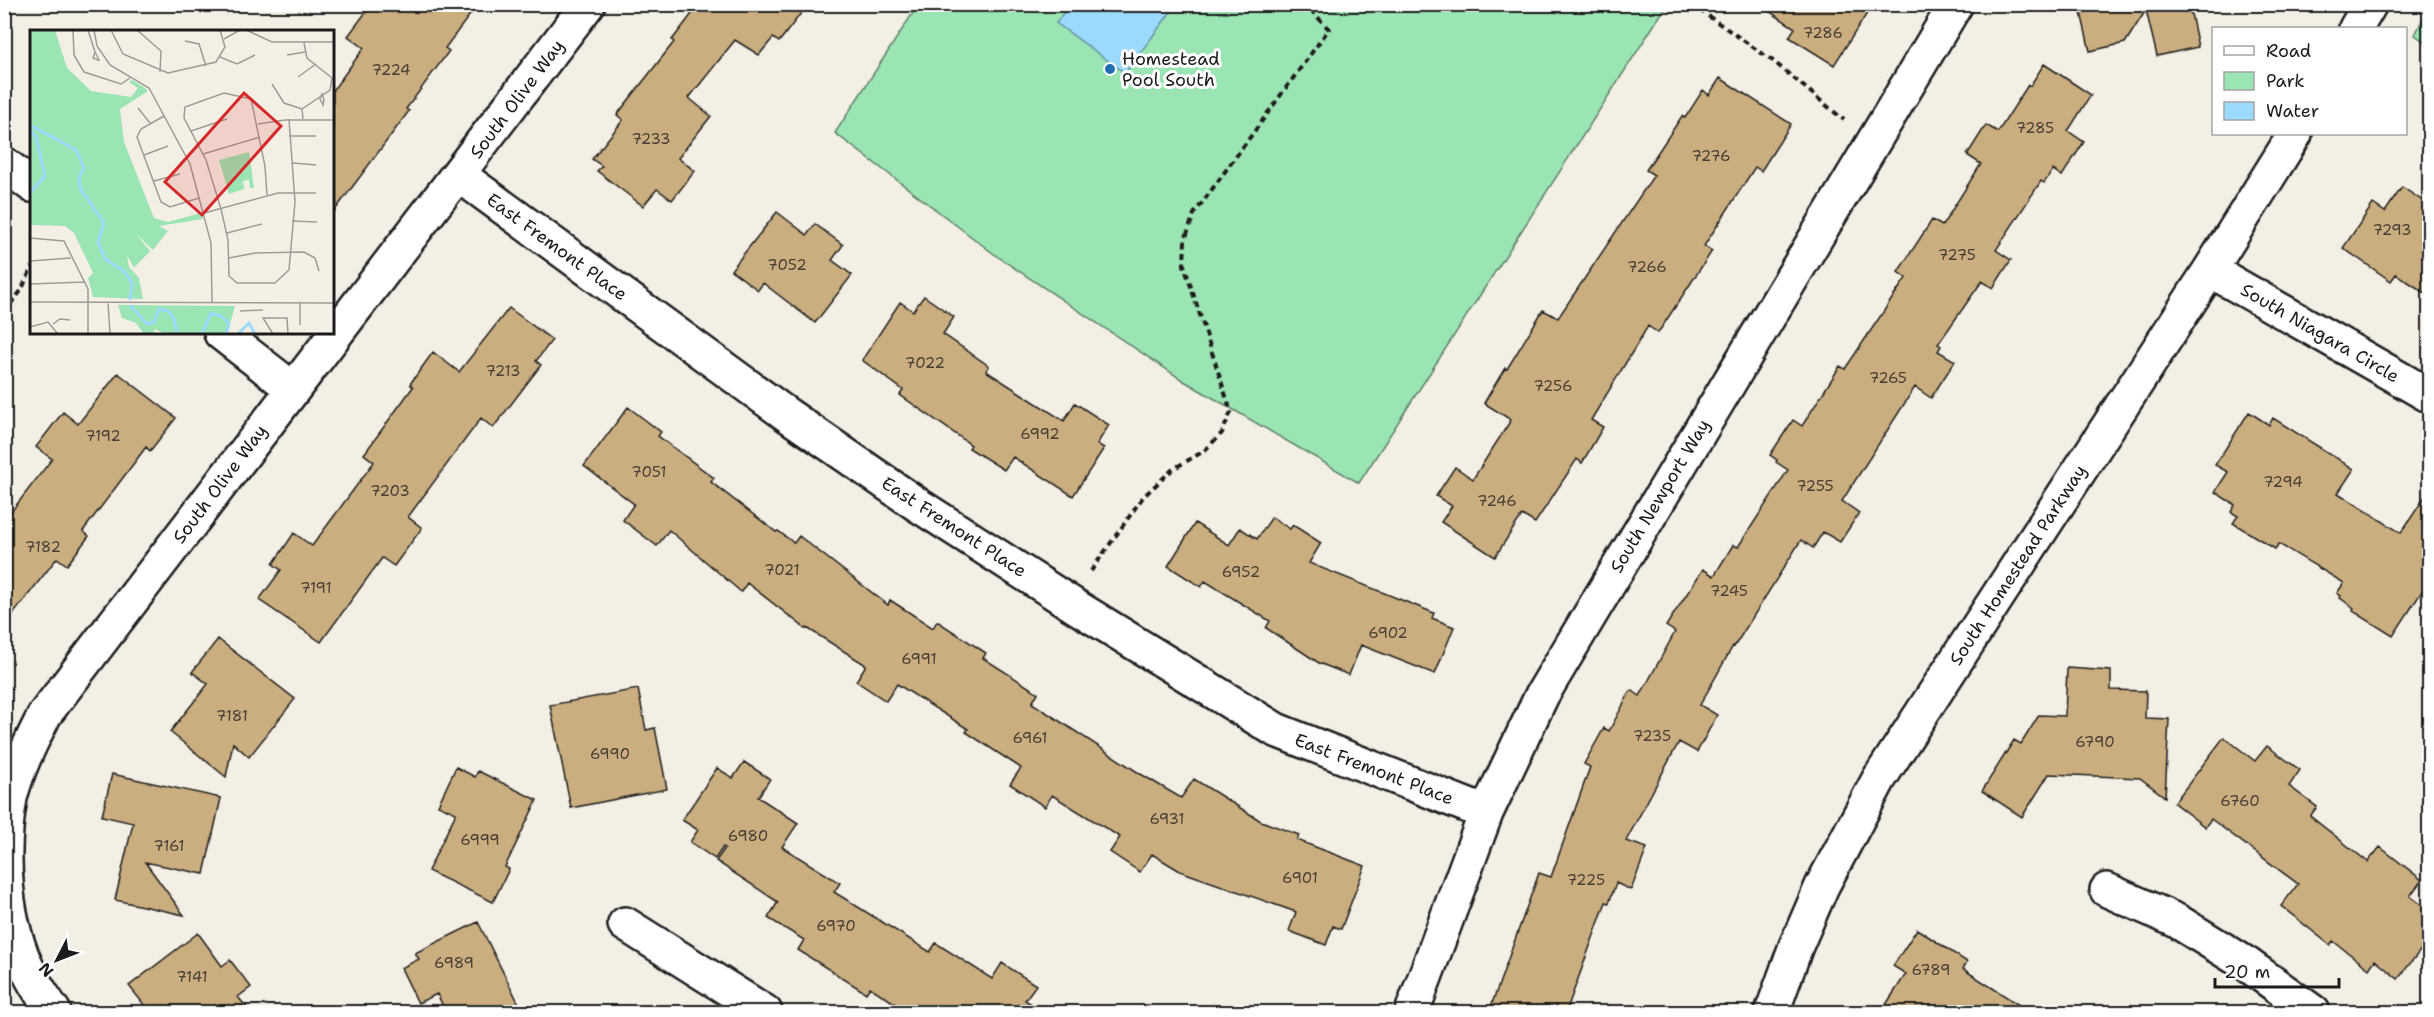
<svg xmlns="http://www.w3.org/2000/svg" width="2434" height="1017" font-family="'Shantell Sans',sans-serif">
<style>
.green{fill:#9be4b3;stroke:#5c8068;stroke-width:1.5}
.water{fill:#9cdafd;stroke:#698ea3;stroke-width:1.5}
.building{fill:#caae7f;stroke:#1c1c1c;stroke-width:1.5}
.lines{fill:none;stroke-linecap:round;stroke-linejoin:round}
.minor-casing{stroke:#1c1c1c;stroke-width:38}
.path{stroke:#1c1c1c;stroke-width:4;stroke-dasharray:6 4.5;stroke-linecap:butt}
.minor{stroke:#fff;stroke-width:33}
.poi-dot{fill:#1f6fb2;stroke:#fff;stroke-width:2}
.labels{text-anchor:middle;stroke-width:6;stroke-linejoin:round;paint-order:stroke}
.number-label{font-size:15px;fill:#484035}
.poi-label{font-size:18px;fill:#1c1c1c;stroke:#fff;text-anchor:start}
.street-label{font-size:18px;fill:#1c1c1c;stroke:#fff}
.inset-river{fill:none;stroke:#9cdafd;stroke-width:3}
.inset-road{fill:none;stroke:#9e9b95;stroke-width:1.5}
.view{fill:#d62828;fill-opacity:0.15;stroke:#d62828;stroke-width:3}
.inset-edge{fill:none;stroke:#1c1c1c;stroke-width:3}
</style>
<rect width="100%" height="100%" fill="#f4efe5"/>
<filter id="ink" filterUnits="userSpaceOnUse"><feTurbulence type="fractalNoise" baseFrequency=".0167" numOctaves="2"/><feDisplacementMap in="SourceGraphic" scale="12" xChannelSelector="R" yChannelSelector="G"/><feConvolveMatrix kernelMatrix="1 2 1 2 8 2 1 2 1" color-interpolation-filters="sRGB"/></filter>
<g filter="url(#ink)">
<path class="green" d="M 918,5 L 1667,5 L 1359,483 L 1184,381 L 998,257 L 835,133 Z
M 2429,6 L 2429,45 L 2415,35 Z"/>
<path class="water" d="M 1070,4 L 1176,4 L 1176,5 L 1125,73 L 1056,23 Z"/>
<path class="building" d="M 372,4 L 478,4 L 445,48 L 449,51 L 406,109 L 409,111 L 333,213 L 333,90 L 364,48 L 348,36 Z
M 676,4 L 808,4 L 779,42 L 773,38 L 759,55 L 735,40 L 689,98 L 711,116 L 678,158 L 695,171 L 672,200 L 657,189 L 643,206 L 597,171 L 602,166 L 592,159 L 623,120 L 617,115 L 674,42 L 672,40 L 692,14 Z
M 1758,4 L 1873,4 L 1834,65 L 1789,37 L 1795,28 Z
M 2079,4 L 2189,4 L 2198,47 L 2157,56 L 2146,10 L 2125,43 L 2090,51 Z
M 2044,64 L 2091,95 L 2068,131 L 2084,142 L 2062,176 L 2053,170 L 2044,183 L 2041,181 L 1996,250 L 2011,260 L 1993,288 L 1982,281 L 1938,344 L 1941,346 L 1938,351 L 1955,361 L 1931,398 L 1915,387 L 1842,501 L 1859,513 L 1840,542 L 1823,532 L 1813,548 L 1801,540 L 1734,647 L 1733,646 L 1700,705 L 1717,715 L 1697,752 L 1679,742 L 1626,841 L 1647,848 L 1631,890 L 1616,883 L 1609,903 L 1606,902 L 1566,1012 L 1489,1012 L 1539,873 L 1551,877 L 1590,767 L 1584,764 L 1604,728 L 1609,731 L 1631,690 L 1640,696 L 1675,632 L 1666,626 L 1703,569 L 1714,576 L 1733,545 L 1738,547 L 1788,470 L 1776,462 L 1777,460 L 1770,455 L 1793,420 L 1802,426 L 1840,366 L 1845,369 L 1906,278 L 1898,272 L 1932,220 L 1942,226 L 1981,164 L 1967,155 L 1986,125 L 1998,132 L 2028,85 L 2030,86 Z
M 1720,78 L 1791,124 L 1761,171 L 1755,167 L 1704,246 L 1712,251 L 1658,333 L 1648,326 L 1591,420 L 1603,427 L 1582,463 L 1577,459 L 1535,523 L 1522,515 L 1495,557 L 1441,522 L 1452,506 L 1436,496 L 1455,467 L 1473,479 L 1511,420 L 1484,403 L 1505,368 L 1507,369 L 1543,310 L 1558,318 L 1654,175 L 1646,170 L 1682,116 L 1685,118 L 1703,90 L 1709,95 Z
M 2402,187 L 2430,206 L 2430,296 L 2396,274 L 2391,281 L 2343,248 L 2373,204 L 2385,212 Z
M 777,212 L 807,235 L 815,224 L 843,245 L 832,260 L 852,275 L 815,323 L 763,283 L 758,290 L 731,270 Z
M 924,296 L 954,317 L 943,334 L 989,366 L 986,371 L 1064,421 L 1075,403 L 1109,425 L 1097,444 L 1104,448 L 1073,496 L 1013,457 L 1004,470 L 969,448 L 971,445 L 900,395 L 903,390 L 862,360 L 900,302 L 913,311 Z
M 509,308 L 552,340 L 536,361 L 541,365 L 493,428 L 481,418 L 408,517 L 422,528 L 394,566 L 382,558 L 321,642 L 259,600 L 281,570 L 273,564 L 294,533 L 312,546 L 374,462 L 364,454 L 413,387 L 410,384 L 433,352 L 459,372 Z
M 118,373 L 176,418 L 150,451 L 146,447 L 83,531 L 89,536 L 67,565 L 57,558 L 4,626 L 4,521 L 52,459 L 36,447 L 63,412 L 78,424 Z
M 628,407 L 661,432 L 658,436 L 714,478 L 711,482 L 776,532 L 778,531 L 794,543 L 799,536 L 888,605 L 890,600 L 933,628 L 937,621 L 986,653 L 983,658 L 1038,693 L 1032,703 L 1139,773 L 1181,798 L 1194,779 L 1261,821 L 1299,835 L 1297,840 L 1365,866 L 1341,929 L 1333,926 L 1326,945 L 1289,931 L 1296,912 L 1180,871 L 1152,854 L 1140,872 L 1110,852 L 1120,837 L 1052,795 L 1045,807 L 1010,784 L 1021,768 L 966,732 L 968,729 L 897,684 L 886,701 L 856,681 L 866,665 L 807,628 L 806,629 L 747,583 L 741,592 L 669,530 L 657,546 L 623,520 L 634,504 L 584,466 Z
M 2249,412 L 2269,425 L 2273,418 L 2354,469 L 2338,493 L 2401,533 L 2430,489 L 2430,579 L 2393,636 L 2353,611 L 2354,608 L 2340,598 L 2341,596 L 2337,593 L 2344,583 L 2279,544 L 2275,549 L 2233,523 L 2238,516 L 2231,512 L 2235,505 L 2215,492 L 2228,472 L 2215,465 Z
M 1272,517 L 1290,529 L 1293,525 L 1321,543 L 1309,563 L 1434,613 L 1432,618 L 1454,627 L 1435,674 L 1361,645 L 1349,675 L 1319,663 L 1266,628 L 1270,621 L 1205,581 L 1201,587 L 1168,566 L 1195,523 L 1229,545 L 1240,528 L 1257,539 Z
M 218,639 L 295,699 L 249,757 L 233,743 L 226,777 L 170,732 L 208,684 L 192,672 Z
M 2067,668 L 2111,671 L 2111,690 L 2146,691 L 2145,718 L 2169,719 L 2165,797 L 2140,778 L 2049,774 L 2022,817 L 1982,791 L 2014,740 L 2021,744 L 2039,715 L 2065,716 Z
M 638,689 L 646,730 L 655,728 L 667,789 L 571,808 L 550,705 Z
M 2224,737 L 2255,761 L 2267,746 L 2300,770 L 2289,786 L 2317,807 L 2310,816 L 2368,862 L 2380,847 L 2422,880 L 2410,896 L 2430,911 L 2430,938 L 2398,979 L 2375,960 L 2369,969 L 2333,941 L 2330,945 L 2281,906 L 2298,884 L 2211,819 L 2205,827 L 2174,803 Z
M 744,762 L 770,779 L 758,797 L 798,823 L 782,847 L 840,883 L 834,892 L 930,952 L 936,943 L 992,979 L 1002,963 L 1036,985 L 1025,1000 L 1044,1012 L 908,1012 L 870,987 L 866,993 L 798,950 L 804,940 L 768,918 L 778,902 L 716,861 L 725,848 L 723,847 L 715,859 L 690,842 L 698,830 L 682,820 L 717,768 L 733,778 Z
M 456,767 L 475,777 L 478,771 L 537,800 L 505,867 L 509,869 L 493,902 L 428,871 L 456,813 L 438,805 Z
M 112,774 L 221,798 L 204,874 L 145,862 L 184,915 L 115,900 L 133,823 L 102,816 Z
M 478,922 L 523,1012 L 446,1012 L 437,994 L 418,1003 L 401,968 L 419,959 L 415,953 Z
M 1917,929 L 1967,962 L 1963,969 L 2030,1012 L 1881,1012 L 1906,974 L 1893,966 Z
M 198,933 L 222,966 L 230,960 L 251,987 L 238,997 L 251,1012 L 150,1012 L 129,986 Z"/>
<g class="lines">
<g class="minor-casing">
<path id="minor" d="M 2356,28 L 2370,4
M 4,164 L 32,185
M 459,175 L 786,414 L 918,505 L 1078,608 L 1276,730 L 1486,813
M 2210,270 L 2430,396
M 221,333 L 293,389
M 2107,890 L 2177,921 L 2248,965 L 2313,1012
M 625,924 L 765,1012
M 54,1012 C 46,1000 36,987 30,974 C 4,922 0,855 10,798 C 17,769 32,740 45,714 L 588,4
M 1412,1012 L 1486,813 L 1542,695 L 1956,4
M 1772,1012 L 1796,946 L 1822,886 L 1879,779 L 2210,270 L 2295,134"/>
</g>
<path class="path" d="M 1691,4 L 1773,61 L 1844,120
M 4,312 L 21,291 L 32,267
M 1091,571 L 1143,497 L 1173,469 L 1204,451 L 1222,433 L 1231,412 L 1184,265 L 1185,240 L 1194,214 L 1329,29 L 1305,4"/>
<use href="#minor" class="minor"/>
</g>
</g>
<circle class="poi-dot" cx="1110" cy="69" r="6"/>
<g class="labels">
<g class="number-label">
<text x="1823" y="38">7286</text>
<text x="391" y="75">7224</text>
<text x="2035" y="133">7285</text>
<text x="651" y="144">7233</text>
<text x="1711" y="161">7276</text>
<text x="2392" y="235">7293</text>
<text x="1957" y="260">7275</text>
<text x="787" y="270">7052</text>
<text x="1647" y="272">7266</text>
<text x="925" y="368">7022</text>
<text x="503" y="376">7213</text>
<text x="1888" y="383">7265</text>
<text x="1553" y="391">7256</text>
<text x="1040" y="439">6992</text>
<text x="103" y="441">7192</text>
<text x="649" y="477">7051</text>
<text x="2283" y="487">7294</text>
<text x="1815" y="491">7255</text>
<text x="390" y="496">7203</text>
<text x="1497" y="506">7246</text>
<text x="43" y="552">7182</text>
<text x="782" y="575">7021</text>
<text x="1241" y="577">6952</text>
<text x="316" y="593">7191</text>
<text x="1729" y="596">7245</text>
<text x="1388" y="638">6902</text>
<text x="919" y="664">6991</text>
<text x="232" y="721">7181</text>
<text x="1652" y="741">7235</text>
<text x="1030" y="743">6961</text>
<text x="2095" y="747">6790</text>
<text x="610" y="759">6990</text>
<text x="2240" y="806">6760</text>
<text x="1167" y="824">6931</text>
<text x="748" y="841">6980</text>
<text x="480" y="845">6999</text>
<text x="169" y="851">7161</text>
<text x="1300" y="883">6901</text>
<text x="1586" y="885">7225</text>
<text x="836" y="931">6970</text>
<text x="454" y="968">6989</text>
<text x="1931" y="975">6789</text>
<text x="192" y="982">7141</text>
</g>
<g class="poi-label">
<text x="1122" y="65">Homestead<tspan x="1122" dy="21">Pool South</tspan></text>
</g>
<g class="street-label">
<text transform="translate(517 99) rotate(-53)" y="6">South Olive Way</text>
<text transform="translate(557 247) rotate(36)" y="6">East Fremont Place</text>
<text transform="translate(2320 333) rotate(30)" y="6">South Niagara Circle</text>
<text transform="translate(220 484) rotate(-53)" y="6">South Olive Way</text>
<text transform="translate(1660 496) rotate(-59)" y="6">South Newport Way</text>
<text transform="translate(954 527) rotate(33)" y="6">East Fremont Place</text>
<text transform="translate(2018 565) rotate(-57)" y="6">South Homestead Parkway</text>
<text transform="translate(1374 769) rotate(21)" y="6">East Fremont Place</text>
</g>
</g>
<g transform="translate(30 30)">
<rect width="304" height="304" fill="#f4efe5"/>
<path d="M 0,0 L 25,0 L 37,38 L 61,61 L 101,67 L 108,58 L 99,52 L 102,50 L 115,58 L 118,61 L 90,79 L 94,112 L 124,188 L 138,192 L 171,183 L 173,189 L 129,196 L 138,201 L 123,220 L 106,204 L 120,221 L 104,238 L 97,225 L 99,237 L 109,248 L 113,269 L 63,267 L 58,248 L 63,243 L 44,203 L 35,196 L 0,195 ZM 219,122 L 224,158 L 220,158 L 219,150 L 213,151 L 214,159 L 199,164 L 189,130 ZM 88,275 L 205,276 L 197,304 L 135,304 L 125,299 L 123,304 L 114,304 L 106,293 L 92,288 Z" fill="#9be4b3"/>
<path class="inset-river" d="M 0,95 L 46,120 L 54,138 L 49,147 L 50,158 L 74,193 L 68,212 L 75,229 L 95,242 L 102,253 L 100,270M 0,100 L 6,107 L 15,146 L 0,163M 100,275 L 117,294 L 124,292 L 129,279 L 138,281 L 144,289 L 147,304M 172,304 L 181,283 L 191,286 L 199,294 L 196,304M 208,304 L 219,293 L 225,304"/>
<path class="inset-road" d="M 43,0 L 44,25 L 54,42 L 91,54 L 100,48M 58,0 L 65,22M 64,0 L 67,16 L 80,35 L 119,58 L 160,134 L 181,213 L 182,272M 81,0 L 93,24 L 138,43 L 186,32 L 195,17 L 190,0M 107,0 L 131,21 L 130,42M 216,0 L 242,12 L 305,12M 194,9 L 210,0M 155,11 L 169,14 L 176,36M 65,22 L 69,30 L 68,30 L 63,28 ZM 257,25 L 275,22M 190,27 L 207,34 L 225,25M 268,47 L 286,34M 242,54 L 254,73 L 272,79M 292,64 L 294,70 L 293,75 L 290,69 ZM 108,78 L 120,93M 134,86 L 111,99 L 107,107 L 131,172 L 140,177 L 169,168M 273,89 L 272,79 L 300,60 L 302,48 L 277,28 L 274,13M 228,94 L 255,90 L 305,90M 161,101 L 197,89M 259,106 L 286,106M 173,124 L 230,107M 114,125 L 138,116M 263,133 L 286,135M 124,151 L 150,144M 237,165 L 235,136 L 221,69 L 194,63 L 155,77 L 154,88 L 176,130 L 191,179 L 198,210 L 199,246 L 207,253 L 245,253 L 259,240 L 265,172 L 259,89M 174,183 L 248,163 L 286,163M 262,191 L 287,192M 197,203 L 232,194M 0,208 L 34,211 L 58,259 L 58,304M 199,228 L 225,223 L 274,222 L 285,228 L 289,241M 0,231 L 41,228M 0,254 L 55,252M 0,272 L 305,273M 78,272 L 80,304M 270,272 L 270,295M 210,281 L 233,280M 23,294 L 30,289 L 40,290M 0,297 L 18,292 L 28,304M 243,304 L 233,288 L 257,288 L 258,304"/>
<path class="view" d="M 214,63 L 251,96 L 172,185 L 135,152 Z"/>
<rect width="304" height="304" class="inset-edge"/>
</g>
<rect width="2434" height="1017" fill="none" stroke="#fff" stroke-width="24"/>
<rect x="12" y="12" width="2410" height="993" fill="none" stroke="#1c1c1c" stroke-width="2" filter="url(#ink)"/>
<rect x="2212" y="27" width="195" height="108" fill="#ffffff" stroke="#a4a4a4" stroke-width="1.5"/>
<rect x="2224" y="46" width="30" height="9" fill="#ffffff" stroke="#a4a4a4" stroke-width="1.5"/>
<text x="2266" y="57" font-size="18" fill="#1c1c1c">Road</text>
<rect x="2224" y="72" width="30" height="18" fill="#9be4b3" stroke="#a4a4a4" stroke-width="1.5"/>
<text x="2266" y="87" font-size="18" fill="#1c1c1c">Park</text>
<rect x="2224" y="102" width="30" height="18" fill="#9cdafd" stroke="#a4a4a4" stroke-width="1.5"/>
<text x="2266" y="117" font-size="18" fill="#1c1c1c">Water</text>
<g transform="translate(57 960) rotate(228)" stroke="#ffffff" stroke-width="4.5" paint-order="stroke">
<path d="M0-4.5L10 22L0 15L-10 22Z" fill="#1c1c1c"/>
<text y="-9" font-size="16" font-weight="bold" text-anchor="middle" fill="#1c1c1c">N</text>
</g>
<path d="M2215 978v9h124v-9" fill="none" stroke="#1c1c1c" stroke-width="3"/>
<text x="2224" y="978" font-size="18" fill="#1c1c1c" stroke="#ffffff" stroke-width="4.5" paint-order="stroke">20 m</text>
</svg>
